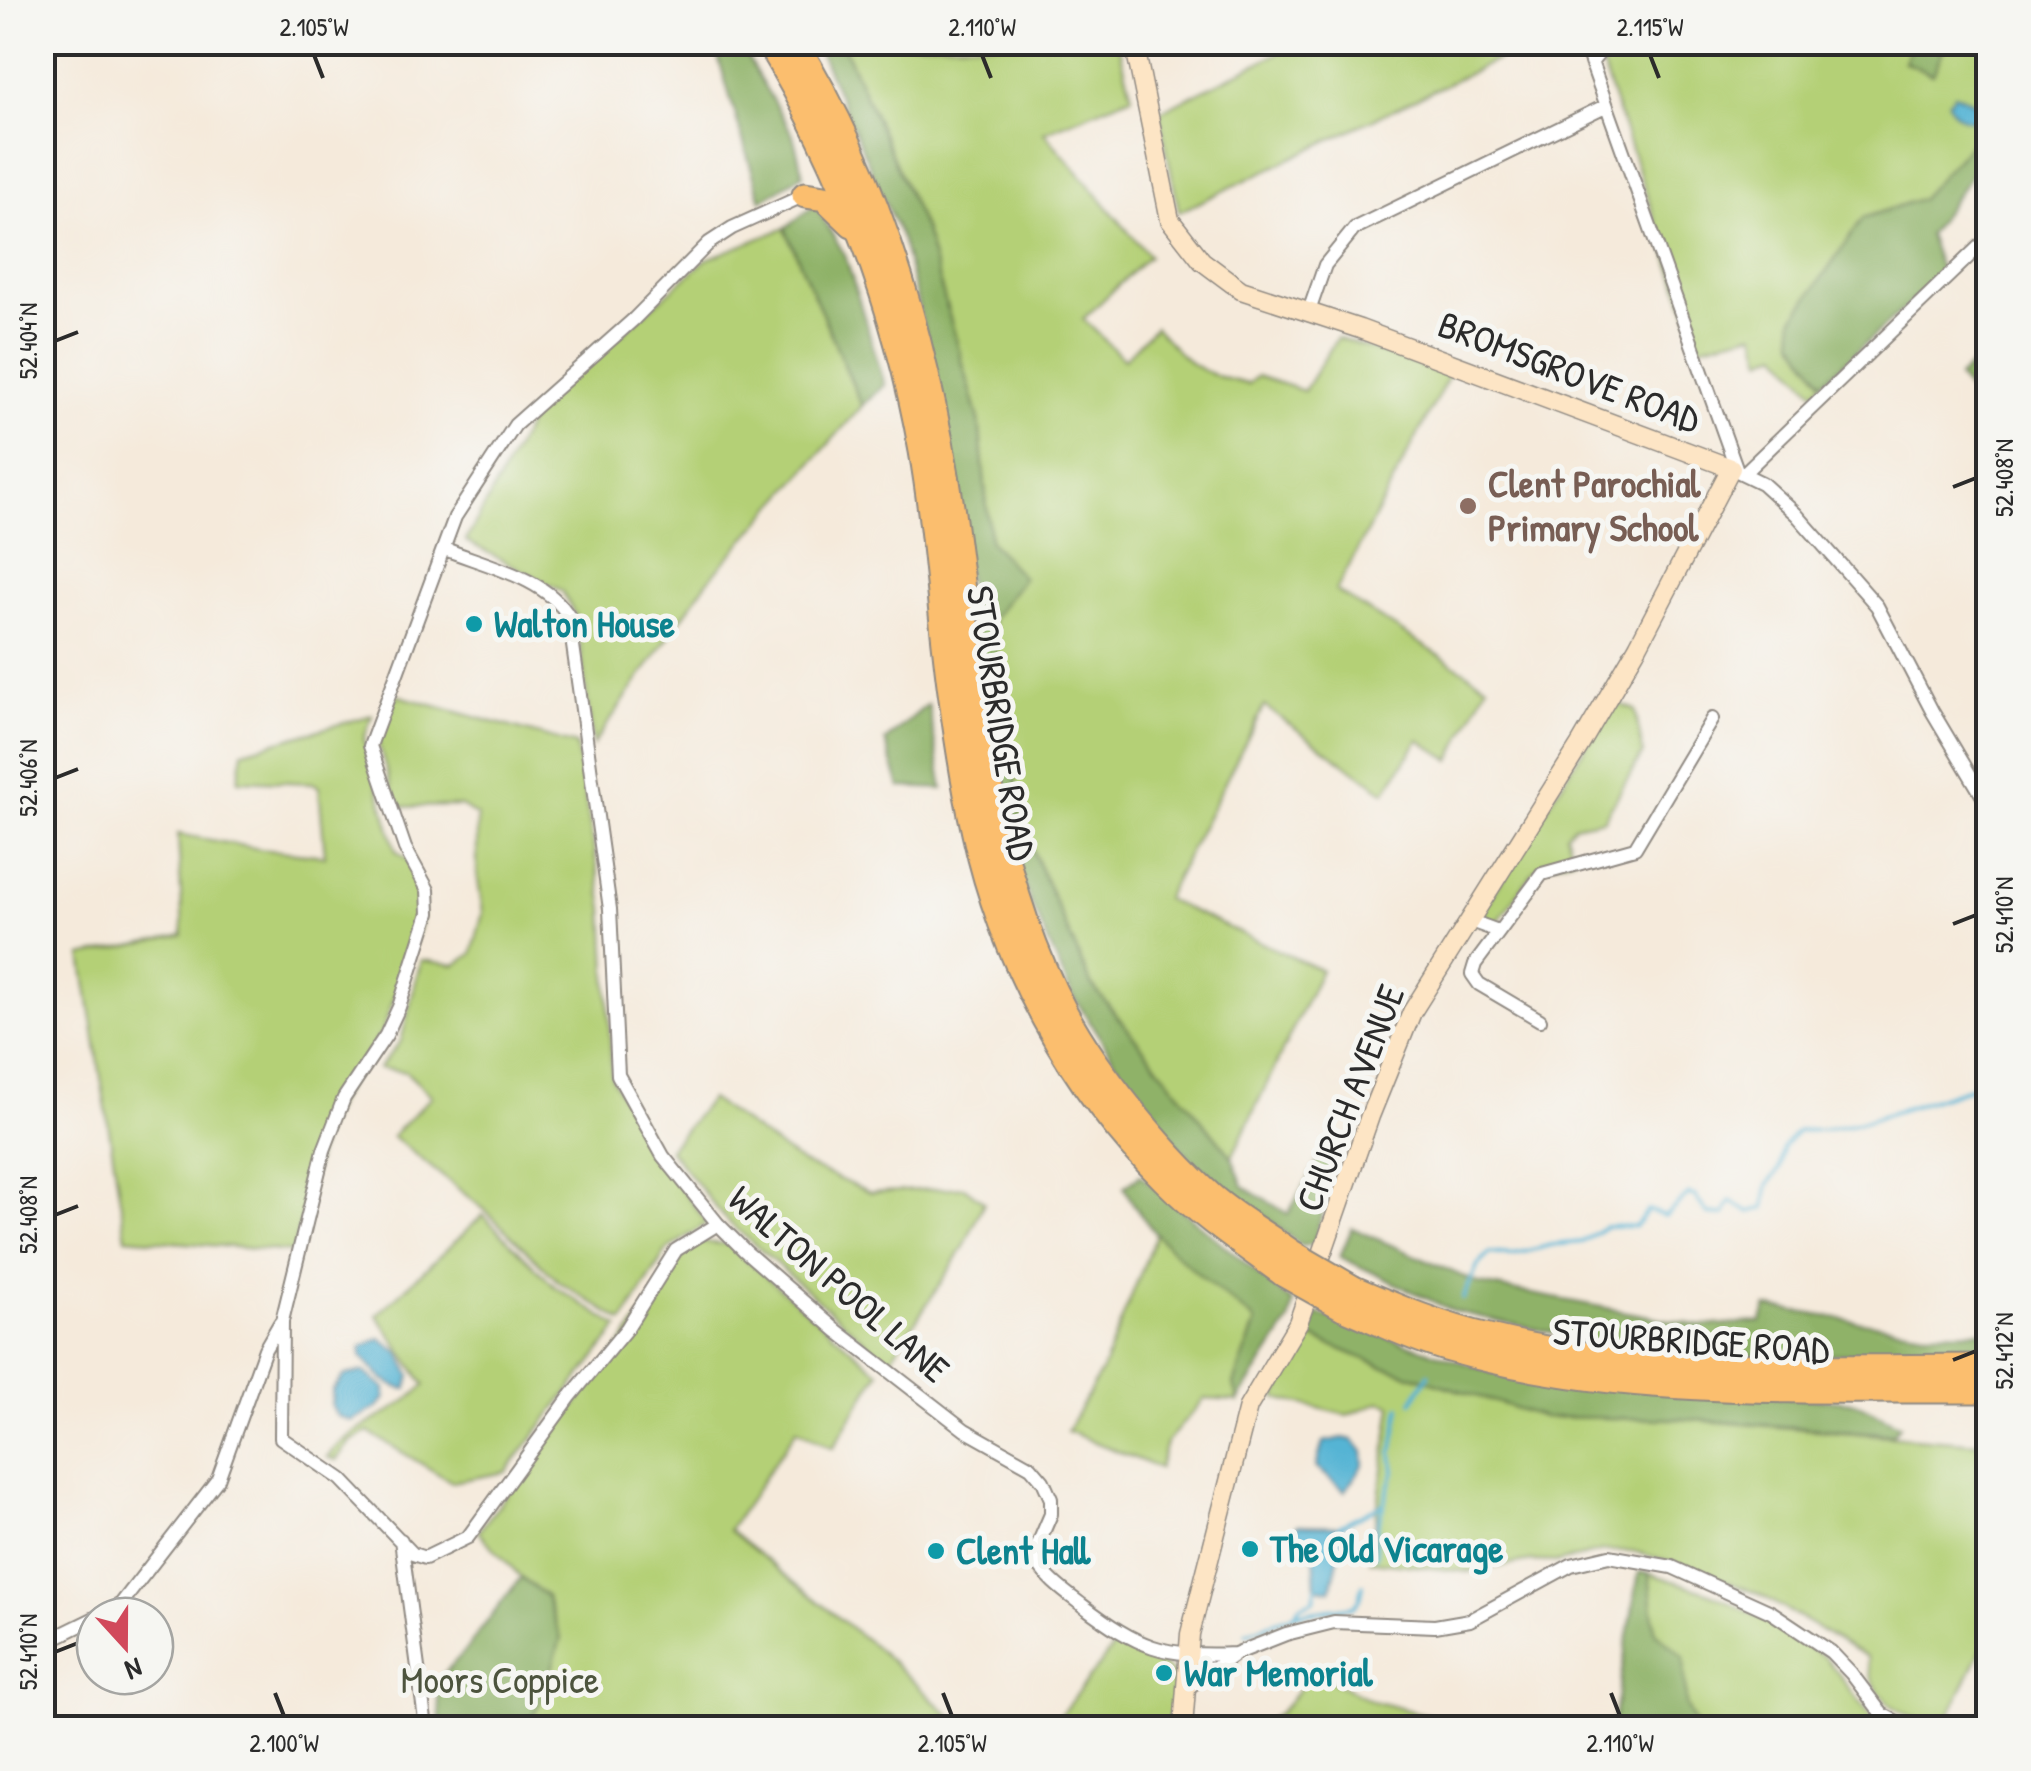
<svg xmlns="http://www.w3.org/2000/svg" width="2031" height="1771" font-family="'Patrick Hand',sans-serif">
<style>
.green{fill:#b4d076;stroke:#707e50;stroke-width:2.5}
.forest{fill:#8fb267;stroke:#5d6e49;stroke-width:2.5}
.water{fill:#55b4d4;stroke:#407080;stroke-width:2.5}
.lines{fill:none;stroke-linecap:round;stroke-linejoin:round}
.stream{stroke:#55b4d4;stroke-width:4}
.street-casing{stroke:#908a83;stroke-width:16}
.secondary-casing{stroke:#908a83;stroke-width:21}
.highway-casing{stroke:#908a83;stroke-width:29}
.street{stroke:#fff;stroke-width:12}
.secondary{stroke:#fde5c5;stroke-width:18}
.highway{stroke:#fbbe6e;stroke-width:25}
.highway-bridge-casing{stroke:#908a83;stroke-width:29;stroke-linecap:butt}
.highway-bridge{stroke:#fbbe6e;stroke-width:25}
.ticks{fill:none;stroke:#2b2b2b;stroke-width:4}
.education-dot{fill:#8d6e63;stroke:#f6f6f2;stroke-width:4}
.culture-dot{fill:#0f9aa8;stroke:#f6f6f2;stroke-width:4}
.labels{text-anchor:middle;stroke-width:10;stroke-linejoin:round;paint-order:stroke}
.street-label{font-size:38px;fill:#2b2b2b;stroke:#f6f6f2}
.education-label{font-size:38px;font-weight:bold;fill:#785e54;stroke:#f6f6f2;text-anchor:start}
.culture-label{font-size:38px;font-weight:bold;fill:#0d838f;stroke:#f6f6f2;text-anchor:start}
.park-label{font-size:38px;fill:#4d543e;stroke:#f6f6f2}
.neatline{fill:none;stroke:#2b2b2b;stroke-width:4}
.ticks-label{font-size:25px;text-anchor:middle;fill:#2b2b2b}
</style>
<rect width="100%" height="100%" fill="#f6f6f2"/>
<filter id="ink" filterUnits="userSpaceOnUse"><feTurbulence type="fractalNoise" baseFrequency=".01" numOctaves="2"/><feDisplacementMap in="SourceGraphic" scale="20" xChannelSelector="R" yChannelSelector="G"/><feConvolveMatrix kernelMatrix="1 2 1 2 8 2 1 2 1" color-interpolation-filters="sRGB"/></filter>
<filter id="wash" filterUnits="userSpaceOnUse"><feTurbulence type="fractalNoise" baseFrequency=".0048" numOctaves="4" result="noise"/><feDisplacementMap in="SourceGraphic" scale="40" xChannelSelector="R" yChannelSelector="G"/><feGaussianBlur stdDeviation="2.25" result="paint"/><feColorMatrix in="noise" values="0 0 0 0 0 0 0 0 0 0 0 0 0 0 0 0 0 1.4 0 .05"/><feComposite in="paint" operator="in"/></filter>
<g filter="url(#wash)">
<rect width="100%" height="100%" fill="#f5eadb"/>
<path class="green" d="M 1912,42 L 1904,62 L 1933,73 L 1946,43 L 1988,43 L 1988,125 L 1920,199 L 1863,218 L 1794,340 L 1823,382 L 1814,392 L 1778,352 L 1763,359 L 1755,333 L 1699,346 L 1601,63 L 1687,43 Z
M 842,43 L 1118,43 L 1132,96 L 1044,132 L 1149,256 L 1083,319 L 1124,359 L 1155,327 C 1188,364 1198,374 1248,384 L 1257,376 L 1304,391 L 1337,338 L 1449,375 L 1336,591 L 1487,685 L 1451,760 L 1419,740 L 1385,792 L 1264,706 L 1165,899 L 1321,970 L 1232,1157 L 1091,984 L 1023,829 L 992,619 L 1022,578 L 990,541 L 979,420 L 925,231 Z
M 1298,43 L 1298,42 L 1532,43 L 1179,212 L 1159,112 Z
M 785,228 L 862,406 L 707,582 L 593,745 L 577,619 L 562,591 L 466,541 L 538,406 L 707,259 Z
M 396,695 L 576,745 L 604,908 L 612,1079 L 649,1146 L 707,1223 L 667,1250 L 623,1322 L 558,1281 L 486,1211 L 392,1136 L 432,1096 L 406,1072 L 379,1068 L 401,1041 L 421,960 L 455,965 L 472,954 L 483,913 L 477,874 L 477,816 L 461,806 L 397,807 L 378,742 Z
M 1613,702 L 1635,710 L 1643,753 L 1604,819 L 1574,825 L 1566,833 L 1573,858 L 1536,868 L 1499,920 L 1490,922 L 1484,917 L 1484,908 Z
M 372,715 L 364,739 L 396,851 L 412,863 L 425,896 L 419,929 L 382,1032 L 349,1081 L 324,1130 L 293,1252 L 126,1238 L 82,956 L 183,935 L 178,834 L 260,849 L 325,856 L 319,787 L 313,783 L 238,780 L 243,751 Z
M 710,1099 L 802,1163 L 870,1193 L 964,1187 L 984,1202 L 963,1249 L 889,1362 L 725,1219 L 669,1149 Z
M 483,1215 L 554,1286 L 619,1327 L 506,1472 L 452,1482 L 368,1432 L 351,1441 L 336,1460 L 327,1457 C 353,1424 397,1415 425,1385 L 377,1315 Z
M 1156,1234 L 1256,1322 L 1235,1383 L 1238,1401 L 1204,1399 L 1166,1443 L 1159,1468 L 1067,1431 L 1102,1370 Z
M 700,1242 L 727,1244 L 879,1372 L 833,1448 L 797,1429 L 729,1530 L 881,1652 L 964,1728 L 526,1728 L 545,1693 L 546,1596 L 521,1577 L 478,1532 L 628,1336 L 683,1254 Z
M 1306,1335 L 1382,1366 L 1544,1417 L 1681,1419 L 1988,1444 L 1988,1636 L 1943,1728 C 1903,1717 1871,1702 1867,1657 L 1761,1595 L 1690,1567 L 1632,1551 L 1603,1551 L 1558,1562 L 1532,1561 L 1469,1572 L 1370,1561 L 1392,1405 L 1380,1402 L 1347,1415 L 1276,1398 Z
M 1649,1573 L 1710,1593 L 1767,1621 L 1826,1658 L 1876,1722 L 1889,1728 L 1697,1728 L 1686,1705 L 1683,1657 L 1655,1633 Z
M 1118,1641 L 1154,1658 L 1180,1680 L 1177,1728 L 1051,1727 Z
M 1313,1672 L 1373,1701 L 1477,1728 L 1258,1728 L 1281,1711 Z"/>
<path class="forest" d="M 714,43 L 739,43 L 793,135 L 803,174 L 761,201 Z
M 816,43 L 842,43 L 925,231 L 979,420 L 990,541 L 1023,578 L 992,619 L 1023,829 L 1091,984 L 1232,1157 L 1243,1186 L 1288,1214 L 1320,1157 L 1334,1169 L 1314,1244 L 1302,1246 L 1193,1162 L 1136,1094 L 1070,991 L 1029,899 L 1005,819 L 936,376 L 902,241 Z
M 1912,43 L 1946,43 L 1933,74 L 1904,62 Z
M 1988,125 L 1988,151 L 1928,235 L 1942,274 L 1823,382 L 1794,340 L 1793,319 L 1863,218 L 1920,199 Z
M 815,205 L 845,255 L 885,385 L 862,406 L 785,228 Z
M 1988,349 L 1988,416 L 1958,378 Z
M 928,704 L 943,789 L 900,787 L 885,741 Z
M 1140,1175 L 1293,1303 L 1289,1322 L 1238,1401 L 1234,1384 L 1256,1322 C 1210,1282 1151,1243 1124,1187 Z
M 1352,1228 L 1480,1284 L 1701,1326 L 1761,1322 L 1767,1307 L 1925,1332 L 1988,1331 L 1988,1351 L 1767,1356 L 1600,1343 L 1453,1311 L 1340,1257 Z
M 1318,1314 L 1492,1372 L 1854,1402 L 1900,1425 L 1893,1434 L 1681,1419 L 1543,1417 L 1382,1366 L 1306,1335 Z
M 1639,1572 L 1649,1573 L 1655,1632 L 1684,1657 L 1686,1705 L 1697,1728 L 1612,1728 Z
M 521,1577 L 546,1596 L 561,1638 L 545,1693 L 526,1728 L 441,1728 L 437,1681 L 464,1652 Z"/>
<path class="water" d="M 1955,94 L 1981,106 L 1982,120 C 1967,121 1953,118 1948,102 Z
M 380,1338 L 400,1353 L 411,1376 L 407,1389 C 388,1389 373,1369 361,1356 L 362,1347 Z
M 364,1372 L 385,1388 L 385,1398 L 377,1408 L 351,1421 L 337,1416 L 331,1406 L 333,1390 L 345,1375 Z
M 1343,1438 L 1353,1440 L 1363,1451 L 1364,1464 L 1345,1491 L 1316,1467 L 1323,1442 Z
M 1298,1525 L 1339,1526 L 1344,1533 L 1331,1590 L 1316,1588 C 1313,1558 1320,1551 1294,1531 Z"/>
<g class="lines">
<path class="stream" d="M 1822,1130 L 1860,1123 L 1988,1082
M 1463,1299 L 1478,1265 L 1490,1253 L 1512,1255 L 1552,1245 L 1582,1242 L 1605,1227 L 1635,1226 L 1648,1210 L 1665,1216 L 1689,1194 L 1695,1196 L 1708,1214 L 1724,1215 L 1730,1201 L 1749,1212 L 1764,1208 L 1768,1185 L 1780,1168 L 1783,1147 L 1798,1131 L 1817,1130
M 1412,1402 L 1429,1374
M 1339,1526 L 1384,1504
M 1376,1556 L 1377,1526 L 1394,1471 L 1392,1454 L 1400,1407
M 1295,1614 L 1300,1606 L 1314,1600 L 1316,1588
M 1246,1633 L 1295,1614 L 1354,1606 L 1360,1599 L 1363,1585"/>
</g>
</g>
<g filter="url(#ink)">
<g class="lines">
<g class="street-casing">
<path id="street" d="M 1584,42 L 1737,470
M 1591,63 L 1608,42
M 1308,314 L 1325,265 L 1355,228 L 1605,106
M 1733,469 L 1762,483 L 1796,514 L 1877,606 L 1932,711 L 1988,805
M 1744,473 L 1988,238
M 445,549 C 485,565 547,578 569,617 L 610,909 L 618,1075 L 663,1156 L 718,1224 L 745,1251 L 836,1330 L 965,1430 L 1031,1467 L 1043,1481 L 1051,1499 L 1051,1514 L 1033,1556 C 1045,1578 1062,1590 1082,1605 C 1139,1648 1162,1657 1235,1654
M 1468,920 L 1498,931
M 1540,1020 L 1479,984 L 1472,974 L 1475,964 L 1542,874 L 1635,848 L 1712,719
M 718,1224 L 676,1250 L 627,1328 L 570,1397 L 468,1537 L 425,1558 L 413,1554 L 341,1479 L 281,1438 L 282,1321 L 324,1150 L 344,1098 L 386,1035 L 399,1007 L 429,913 L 428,890 L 405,848 L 370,746 L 455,517 L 515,425 L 633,320 L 709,243 L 732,228 L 805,195
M 401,1540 L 425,1720
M 99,1616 L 121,1604 L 218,1479 L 265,1349 L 280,1323
M 42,1644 L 95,1618
M 1189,1687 L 1235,1654 L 1286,1634 L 1334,1622 L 1435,1626 L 1470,1620 L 1571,1565 L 1609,1556 L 1672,1567 L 1771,1612 L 1831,1652 L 1851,1673 L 1882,1714 L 1908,1728"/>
</g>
<g class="secondary-casing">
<path id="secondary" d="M 1134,42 L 1170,220 L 1202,261 L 1241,290 L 1360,329 L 1731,468 L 1638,646 L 1580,745 L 1412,1012 L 1370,1116 L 1298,1323 L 1248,1407 L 1190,1634 L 1183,1728"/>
</g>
<g class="highway-casing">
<path id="highway" d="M 768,42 C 843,165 897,309 922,451 C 937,533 940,617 952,699 C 958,743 965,789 975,833 C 1003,961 1072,1089 1165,1180 C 1201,1216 1243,1244 1284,1274
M 794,42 C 883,184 928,350 952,513 C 976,683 983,858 1065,1013 C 1096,1071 1162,1152 1211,1196 C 1235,1217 1265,1234 1292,1253
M 805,195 L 825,198 L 852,224
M 1354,1289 C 1398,1308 1442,1326 1489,1337 C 1646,1376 1827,1367 1988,1367
M 1343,1307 C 1377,1321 1413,1339 1449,1349 C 1623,1399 1809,1389 1988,1390"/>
</g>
<use href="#street" class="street"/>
<use href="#secondary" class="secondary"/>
<use href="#highway" class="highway"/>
<g class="highway-bridge-casing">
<path id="highway-bridge" d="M 1292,1253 L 1354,1289
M 1284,1274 L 1343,1307"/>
</g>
<use href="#highway-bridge" class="highway-bridge"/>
</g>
</g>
<path class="ticks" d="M 314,55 L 323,78M 982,55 L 991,78M 1650,55 L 1659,78M 55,341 L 78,332M 1953,487 L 1976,478M 55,778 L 78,769M 1953,924 L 1976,915M 55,1215 L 78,1206M 1953,1360 L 1976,1351M 55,1652 L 78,1643M 275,1693 L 284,1716M 943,1693 L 952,1716M 1611,1693 L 1620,1716"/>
<circle class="education-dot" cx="1468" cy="506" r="10"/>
<g class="culture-dot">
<circle cx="474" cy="624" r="10"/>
<circle cx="1250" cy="1549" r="10"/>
<circle cx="936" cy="1551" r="10"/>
<circle cx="1164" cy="1673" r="10"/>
</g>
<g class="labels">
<g class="street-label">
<text transform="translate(1569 372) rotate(21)" y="13">BROMSGROVE ROAD</text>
<text transform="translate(1001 723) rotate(81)" y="13">STOURBRIDGE ROAD</text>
<text transform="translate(1350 1098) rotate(-69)" y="13">CHURCH AVENUE</text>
<text transform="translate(839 1284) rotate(41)" y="13">WALTON POOL LANE</text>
<text transform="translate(1691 1341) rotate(4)" y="13">STOURBRIDGE ROAD</text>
</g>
<g class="education-label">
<text x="1488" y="497">Clent Parochial<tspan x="1488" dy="44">Primary School</tspan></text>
</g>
<g class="culture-label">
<text x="494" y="637">Walton House</text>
<text x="1270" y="1562">The Old Vicarage</text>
<text x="956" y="1564">Clent Hall</text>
<text x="1184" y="1686">War Memorial</text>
</g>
<g class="park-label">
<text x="500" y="1693">Moors Coppice</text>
</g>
</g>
<rect width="2031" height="1771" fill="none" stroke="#f6f6f2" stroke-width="110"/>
<g transform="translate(125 1646) rotate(159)"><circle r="48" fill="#f6f6f2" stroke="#a5a5a2" stroke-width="2.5"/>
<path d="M0-8L18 38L0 25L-18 38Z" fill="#d1495b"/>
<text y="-15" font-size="28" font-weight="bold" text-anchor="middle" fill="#2b2b2b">N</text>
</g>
<rect x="55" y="55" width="1921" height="1661" class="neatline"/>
<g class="ticks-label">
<text x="314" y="36">2.105°W</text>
<text x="982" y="36">2.110°W</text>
<text x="1650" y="36">2.115°W</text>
<text transform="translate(28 341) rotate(-90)" y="9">52.404°N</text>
<text transform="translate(2004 478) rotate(-90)" y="9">52.408°N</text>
<text transform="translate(28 778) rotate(-90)" y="9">52.406°N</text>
<text transform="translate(2004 915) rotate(-90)" y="9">52.410°N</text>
<text transform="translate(28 1215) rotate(-90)" y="9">52.408°N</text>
<text transform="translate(2004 1351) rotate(-90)" y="9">52.412°N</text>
<text transform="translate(28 1652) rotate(-90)" y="9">52.410°N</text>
<text x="284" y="1752">2.100°W</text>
<text x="952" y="1752">2.105°W</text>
<text x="1620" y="1752">2.110°W</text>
</g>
</svg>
